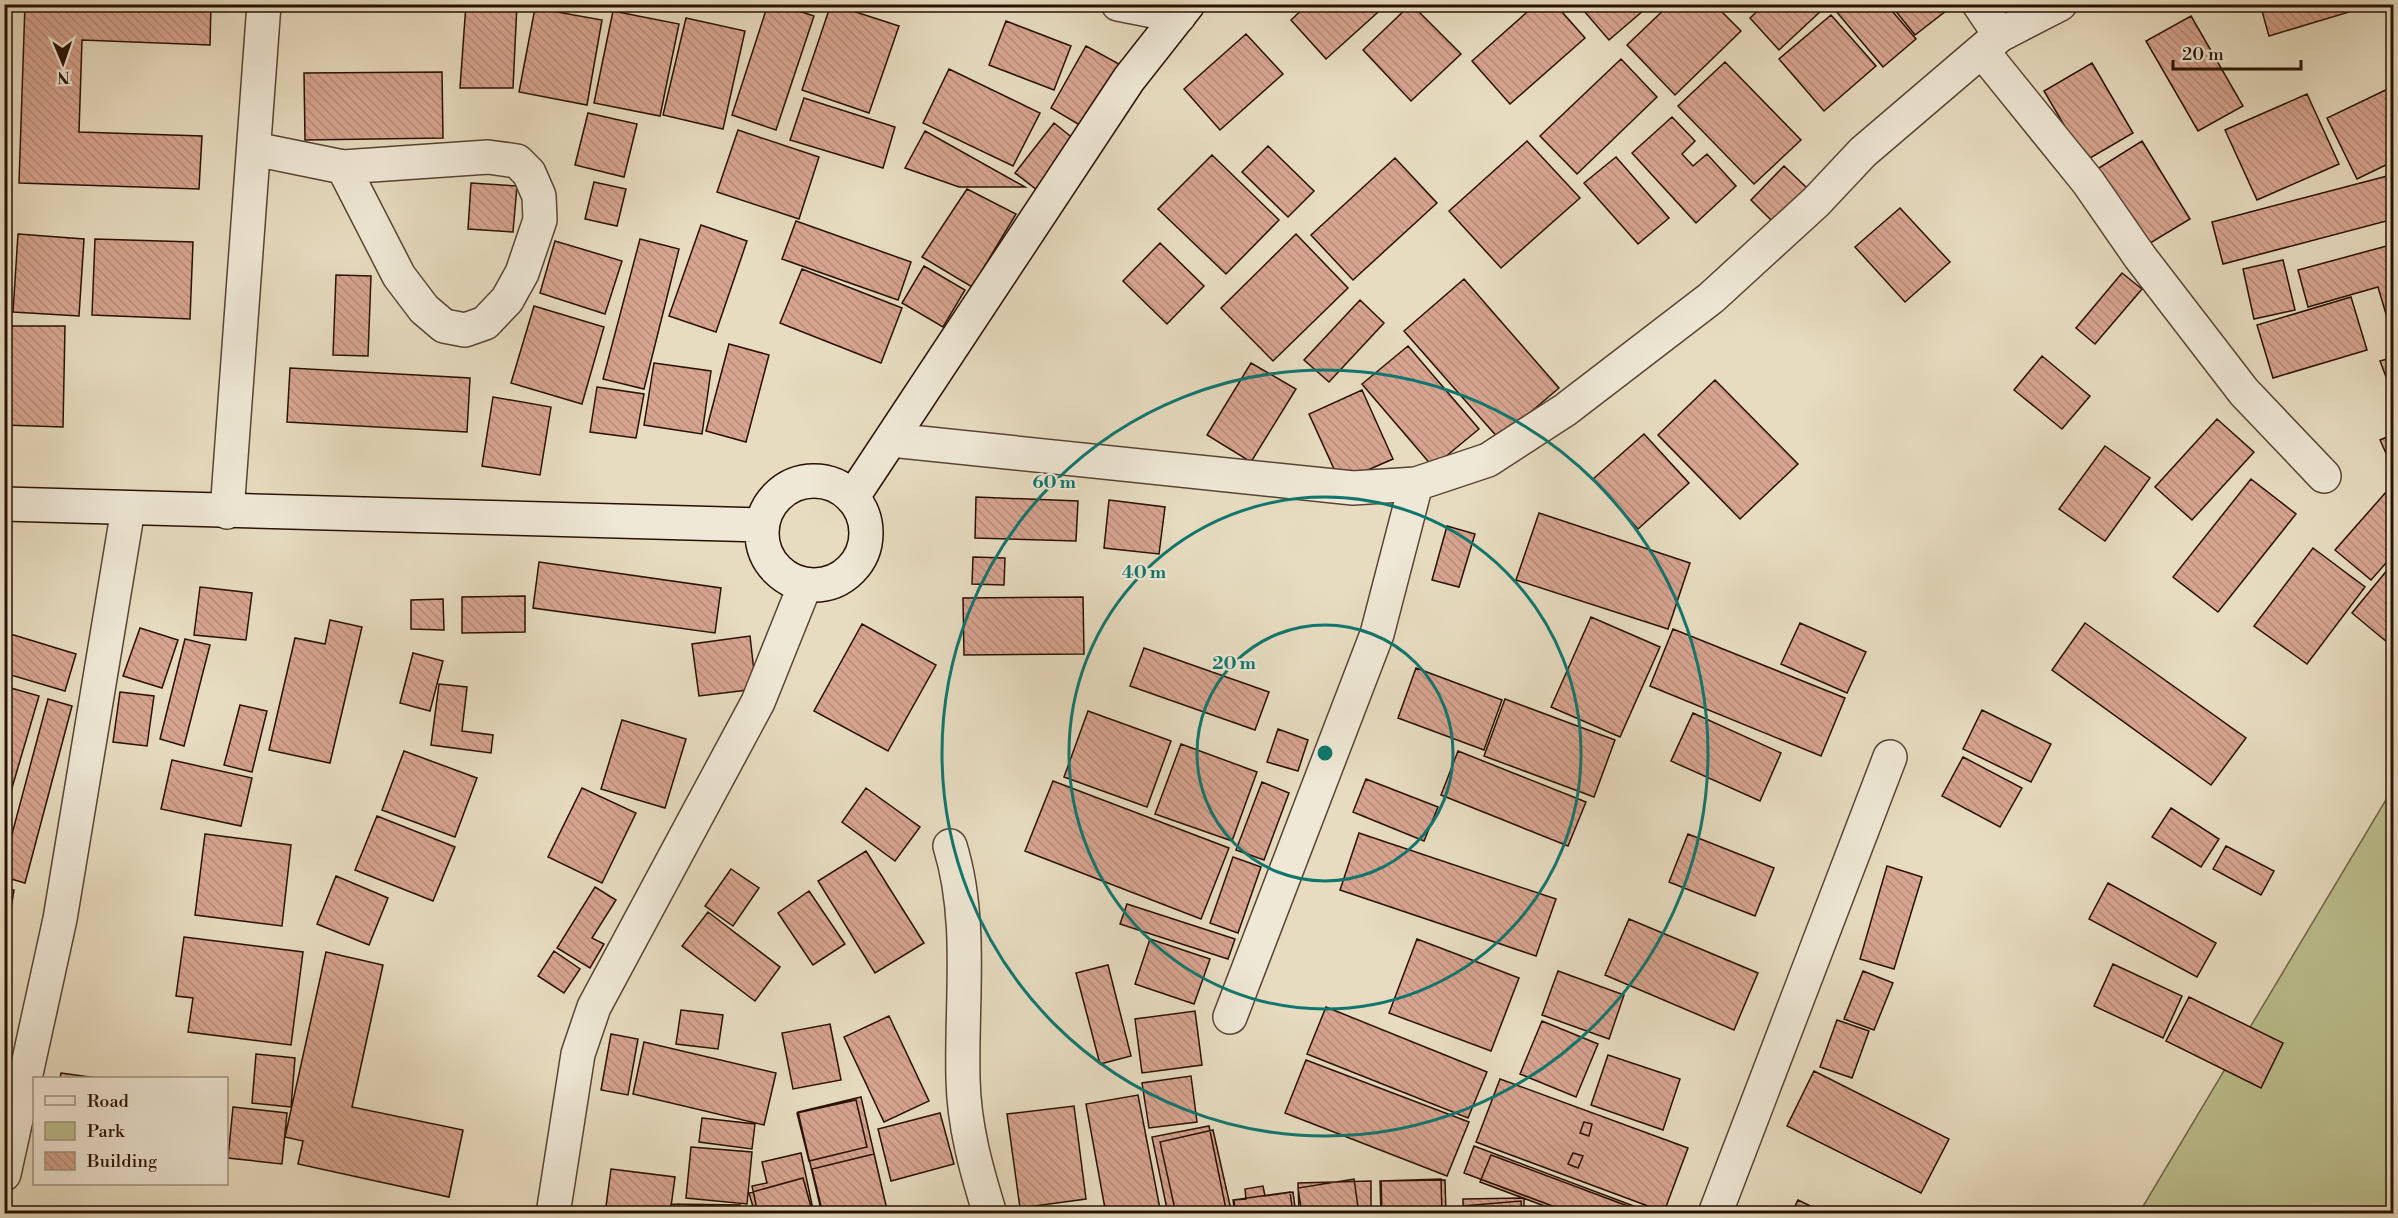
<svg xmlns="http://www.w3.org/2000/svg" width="2398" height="1218" font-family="'Libre Bodoni',serif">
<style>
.green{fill:#bcbf8e;stroke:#726849;stroke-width:1.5}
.building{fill:url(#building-back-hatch);stroke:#291204;stroke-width:1.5}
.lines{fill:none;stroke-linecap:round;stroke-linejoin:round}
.street-casing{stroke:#584433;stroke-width:36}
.secondary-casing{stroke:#291204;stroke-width:36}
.street{stroke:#efe8d6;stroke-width:33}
.secondary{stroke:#efe8d6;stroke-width:33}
.ring{fill:none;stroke:#0f766e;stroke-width:3}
.centre{fill:#0f766e;stroke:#efe8d6;stroke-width:3}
.ring-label{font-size:18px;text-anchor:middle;font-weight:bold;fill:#0f766e;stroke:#efe8d6;stroke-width:4.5;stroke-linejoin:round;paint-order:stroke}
</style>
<defs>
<pattern id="building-back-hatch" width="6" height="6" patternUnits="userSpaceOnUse" patternTransform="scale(1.5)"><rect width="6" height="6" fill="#d7a490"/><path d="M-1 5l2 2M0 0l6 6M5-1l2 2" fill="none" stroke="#b98c7b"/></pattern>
</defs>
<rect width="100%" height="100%" fill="#e7dcc0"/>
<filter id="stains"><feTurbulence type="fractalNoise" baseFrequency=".00333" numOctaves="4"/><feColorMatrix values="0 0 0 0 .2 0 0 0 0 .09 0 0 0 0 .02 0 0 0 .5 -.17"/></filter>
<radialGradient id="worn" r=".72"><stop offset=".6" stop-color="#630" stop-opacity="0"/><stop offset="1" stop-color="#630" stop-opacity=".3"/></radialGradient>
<path class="green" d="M 2393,788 L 2393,1213 L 2139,1213 Z"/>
<path class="building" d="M 25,4 L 211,4 L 210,45 L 82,40 L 79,132 L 202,136 L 199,189 L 19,183 Z
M 466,4 L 517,4 L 513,88 L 460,88 Z
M 768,4 L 777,4 L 814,16 L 776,130 L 732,115 Z
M 831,4 L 899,26 L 869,113 L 802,90 Z
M 1308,4 L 1387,4 L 1326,59 L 1291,20 Z
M 1411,4 L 1461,54 L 1411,101 L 1363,50 Z
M 1536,4 L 1555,4 L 1585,38 L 1510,104 L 1472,61 Z
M 1578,4 L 1651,4 L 1609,40 Z
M 1670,4 L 1714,4 L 1741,31 L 1675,95 L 1627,45 Z
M 1765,4 L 1818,4 L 1823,9 L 1779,50 L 1750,18 Z
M 1830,4 L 1886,4 L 1916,39 L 1883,67 Z
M 1890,4 L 1949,4 L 1951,7 L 1915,35 Z
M 2260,4 L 2347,4 L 2349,12 L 2269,36 Z
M 535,8 L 602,20 L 587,105 L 519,92 Z
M 613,11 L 679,24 L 660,116 L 594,103 Z
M 1831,15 L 1876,66 L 1824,111 L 1779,59 Z
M 2191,16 L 2243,106 L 2198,131 L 2146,41 Z
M 686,18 L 745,31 L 723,129 L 663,115 Z
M 1006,21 L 1071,46 L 1054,90 L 989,65 Z
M 1246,34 L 1283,74 L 1220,130 L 1184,89 Z
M 1086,46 L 1119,64 L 1083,127 L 1051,108 Z
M 1621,59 L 1657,97 L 1577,174 L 1540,136 Z
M 1725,62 L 1801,140 L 1754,184 L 1678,106 Z
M 2092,63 L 2133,133 L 2085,161 L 2044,91 Z
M 949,69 L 1040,113 L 1013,166 L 923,123 Z
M 442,72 L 443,138 L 305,140 L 304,73 Z
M 2394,86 L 2394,161 L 2357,179 L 2327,118 Z
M 2307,94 L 2339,164 L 2257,200 L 2225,130 Z
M 804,98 L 895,127 L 883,168 L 790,140 Z
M 588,113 L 637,124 L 624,177 L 575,165 Z
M 1672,117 L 1695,141 L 1682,154 L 1693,166 L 1707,154 L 1736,186 L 1696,223 L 1632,153 Z
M 1054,123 L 1075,140 L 1037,190 L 1015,173 Z
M 738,130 L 819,157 L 799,219 L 717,192 Z
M 925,131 L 1025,187 L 959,187 L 905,168 Z
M 1527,141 L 1580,198 L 1501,268 L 1449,211 Z
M 2142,141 L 2190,219 L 2142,248 L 2094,171 Z
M 1268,146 L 1314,191 L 1288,217 L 1242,172 Z
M 1212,155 L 1279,220 L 1226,274 L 1158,209 Z
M 1616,157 L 1669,218 L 1638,244 L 1584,183 Z
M 1395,158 L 1437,203 L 1353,280 L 1311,235 Z
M 1784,166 L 1807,188 L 1773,222 L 1751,200 Z
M 2391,175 L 2394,219 L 2223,264 L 2212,222 Z
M 594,182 L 626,189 L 617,226 L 585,219 Z
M 471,183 L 517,186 L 513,232 L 468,229 Z
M 967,189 L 1016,214 L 972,287 L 922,257 Z
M 1900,208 L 1950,262 L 1905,302 L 1855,247 Z
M 796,221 L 911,262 L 898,300 L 782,259 Z
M 701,225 L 747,241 L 716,332 L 669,316 Z
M 18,234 L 84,239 L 79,316 L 13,312 Z
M 1296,234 L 1348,288 L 1273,361 L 1221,308 Z
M 95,239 L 193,242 L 190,319 L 92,315 Z
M 640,239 L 679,249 L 644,389 L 603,379 Z
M 555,241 L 622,261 L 605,314 L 540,293 Z
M 1160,243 L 1204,286 L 1167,324 L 1123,281 Z
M 2394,244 L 2394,341 L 2378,287 L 2308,307 L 2298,270 Z
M 2283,260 L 2295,310 L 2254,319 L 2243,269 Z
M 924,266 L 965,290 L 943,327 L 902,303 Z
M 802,269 L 902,308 L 881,363 L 780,323 Z
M 2122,273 L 2142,289 L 2095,344 L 2076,328 Z
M 336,275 L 371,276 L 368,356 L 333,355 Z
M 1464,279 L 1559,388 L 1499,439 L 1404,331 Z
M 2351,297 L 2367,350 L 2273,378 L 2257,325 Z
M 1360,300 L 1384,323 L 1329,382 L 1304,360 Z
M 534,306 L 604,327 L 582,404 L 511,383 Z
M 4,326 L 65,326 L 63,427 L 4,425 Z
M 729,344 L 769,355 L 746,442 L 706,431 Z
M 1408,346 L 1479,429 L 1433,467 L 1362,384 Z
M 2042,356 L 2090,396 L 2062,429 L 2014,390 Z
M 2394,357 L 2394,398 L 2380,361 Z
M 654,363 L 711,371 L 702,434 L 644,425 Z
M 1251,363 L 1296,389 L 1251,462 L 1207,435 Z
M 290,368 L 470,378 L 467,432 L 287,422 Z
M 1715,380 L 1798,464 L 1740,519 L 1658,435 Z
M 597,387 L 644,394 L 636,438 L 590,432 Z
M 1362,390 L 1393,459 L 1340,482 L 1309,414 Z
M 493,397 L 551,407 L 540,475 L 482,466 Z
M 2217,419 L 2254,452 L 2192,520 L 2155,487 Z
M 1644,434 L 1689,483 L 1638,529 L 1593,479 Z
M 2394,434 L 2394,471 L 2380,440 Z
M 2105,446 L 2150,478 L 2105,541 L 2059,509 Z
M 2251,479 L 2296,514 L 2218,612 L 2173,577 Z
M 2394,483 L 2394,554 L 2371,580 L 2335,550 Z
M 976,497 L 1078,501 L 1076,541 L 975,538 Z
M 1109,500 L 1165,507 L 1159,554 L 1104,548 Z
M 1539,513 L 1690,563 L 1668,629 L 1516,580 Z
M 1447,526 L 1475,534 L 1459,587 L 1432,580 Z
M 2313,548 L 2365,587 L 2307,664 L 2254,626 Z
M 973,557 L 1005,558 L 1004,585 L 972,584 Z
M 539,562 L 721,588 L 715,633 L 533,608 Z
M 2393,563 L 2394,563 L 2394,648 L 2352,613 Z
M 200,587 L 252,593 L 246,640 L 194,635 Z
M 525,596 L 525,632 L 462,633 L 462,597 Z
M 1083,597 L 1084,654 L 964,655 L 963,598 Z
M 443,599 L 444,630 L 411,629 L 411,600 Z
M 1591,617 L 1660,647 L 1620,737 L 1551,707 Z
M 330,620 L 362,627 L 330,763 L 269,750 L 295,638 L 325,644 Z
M 1800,623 L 1866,652 L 1847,693 L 1781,664 Z
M 2085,623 L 2246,738 L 2211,785 L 2052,670 Z
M 862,624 L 936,665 L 888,751 L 814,711 Z
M 140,628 L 178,640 L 162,688 L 123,676 Z
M 1673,629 L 1845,698 L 1821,756 L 1650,686 Z
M 4,632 L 76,654 L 65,691 L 4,673 Z
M 750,636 L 756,689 L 699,696 L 692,644 Z
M 185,639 L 210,645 L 184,746 L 160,739 Z
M 1144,648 L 1269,692 L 1255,730 L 1130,686 Z
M 413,653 L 443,661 L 430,711 L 400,703 Z
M 1416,668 L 1502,700 L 1484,750 L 1398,718 Z
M 439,684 L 467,687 L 462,731 L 493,735 L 491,753 L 431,745 Z
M 4,686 L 39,696 L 4,815 Z
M 120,692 L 154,696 L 147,746 L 113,742 Z
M 48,699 L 72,706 L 25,883 L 4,877 L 4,864 Z
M 1505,699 L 1615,740 L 1594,797 L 1484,756 Z
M 240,705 L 267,711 L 252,772 L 224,765 Z
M 1982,710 L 2051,744 L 2031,782 L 1963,749 Z
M 1088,711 L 1171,741 L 1147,807 L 1064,777 Z
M 1693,713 L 1781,753 L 1760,801 L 1671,761 Z
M 622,720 L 686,739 L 665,808 L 601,789 Z
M 1278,729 L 1308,740 L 1298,771 L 1267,762 Z
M 1181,744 L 1257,772 L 1232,841 L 1155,814 Z
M 404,751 L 477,778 L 455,837 L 382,810 Z
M 1458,751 L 1586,802 L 1568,846 L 1441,795 Z
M 1963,757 L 2022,788 L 2000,827 L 1942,796 Z
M 172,760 L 252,778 L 241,826 L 161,809 Z
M 1366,779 L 1438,807 L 1424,841 L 1353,812 Z
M 1053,781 L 1229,848 L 1201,919 L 1025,851 Z
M 1262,782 L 1289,793 L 1264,860 L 1236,850 Z
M 582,788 L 636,813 L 602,883 L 548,857 Z
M 866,788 L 920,827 L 895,861 L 842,822 Z
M 2171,808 L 2219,839 L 2201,867 L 2152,837 Z
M 377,816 L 455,847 L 433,901 L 355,870 Z
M 1359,833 L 1556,899 L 1536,956 L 1340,890 Z
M 205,834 L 291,845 L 282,926 L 195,915 Z
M 1688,834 L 1774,868 L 1755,916 L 1669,882 Z
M 2226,846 L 2274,871 L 2261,895 L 2213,869 Z
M 866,851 L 924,943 L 875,973 L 818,881 Z
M 1233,857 L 1261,867 L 1238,933 L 1210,923 Z
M 1887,866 L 1922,877 L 1894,969 L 1860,959 Z
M 731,869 L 759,888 L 733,926 L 705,906 Z
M 336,876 L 388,898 L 369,945 L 317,924 Z
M 2108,883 L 2216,943 L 2197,977 L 2089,919 Z
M 595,887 L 616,900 L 592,938 L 604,944 L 590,968 L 557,948 Z
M 4,888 L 14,890 L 7,932 L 4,932 Z
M 809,891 L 845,944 L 813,965 L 778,913 Z
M 1127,904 L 1235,939 L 1228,959 L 1120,924 Z
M 708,912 L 780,967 L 755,1001 L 682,946 Z
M 1629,919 L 1758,973 L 1734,1030 L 1605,975 Z
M 184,937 L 303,952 L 291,1045 L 188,1032 L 193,998 L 176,996 Z
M 1150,939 L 1210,959 L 1194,1004 L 1135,984 Z
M 1417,939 L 1519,978 L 1491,1051 L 1389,1013 Z
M 554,951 L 580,969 L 564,993 L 538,976 Z
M 326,952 L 383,965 L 352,1107 L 463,1130 L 449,1197 L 298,1164 L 303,1141 L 285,1137 Z
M 2113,964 L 2182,996 L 2163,1038 L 2094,1006 Z
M 1108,965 L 1131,1056 L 1100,1064 L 1076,973 Z
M 1558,971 L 1624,995 L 1609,1039 L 1542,1015 Z
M 1863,971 L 1893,983 L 1874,1030 L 1844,1019 Z
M 2189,997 L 2283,1043 L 2261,1088 L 2166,1041 Z
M 1326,1007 L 1487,1072 L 1468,1118 L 1307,1054 Z
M 681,1010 L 723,1015 L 718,1049 L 676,1044 Z
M 1195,1011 L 1202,1065 L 1142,1073 L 1135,1019 Z
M 889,1016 L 929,1101 L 884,1122 L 844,1037 Z
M 1837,1020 L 1869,1031 L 1852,1078 L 1820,1067 Z
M 1542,1021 L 1598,1044 L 1576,1097 L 1520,1074 Z
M 830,1024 L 841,1080 L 793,1089 L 782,1033 Z
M 611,1034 L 638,1039 L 628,1095 L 601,1090 Z
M 644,1042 L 776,1073 L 764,1125 L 633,1094 Z
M 256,1054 L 295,1058 L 291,1107 L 252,1103 Z
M 1608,1055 L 1680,1079 L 1663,1130 L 1591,1105 Z
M 1306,1060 L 1469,1122 L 1447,1176 L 1285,1113 Z
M 1814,1071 L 1949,1139 L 1921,1193 L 1787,1126 Z
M 61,1073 L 97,1078 L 60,1078 Z
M 1191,1076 L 1197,1122 L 1149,1128 L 1142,1083 Z
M 1500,1079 L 1688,1148 L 1664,1212 L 1476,1142 Z
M 1138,1095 L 1161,1214 L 1106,1214 L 1086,1104 Z
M 861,1097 L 888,1214 L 822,1214 L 798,1112 Z
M 856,1100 L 867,1147 L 809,1161 L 797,1113 Z
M 1074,1106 L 1086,1199 L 1020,1208 L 1007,1114 Z
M 233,1107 L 287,1113 L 282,1164 L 228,1158 Z
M 940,1113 L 954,1164 L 891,1181 L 878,1129 Z
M 702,1118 L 755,1124 L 752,1149 L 699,1142 Z
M 1584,1122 L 1592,1124 L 1589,1136 L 1580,1133 Z
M 1209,1126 L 1227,1214 L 1168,1214 L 1152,1137 Z
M 1213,1130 L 1232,1214 L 1176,1214 L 1160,1142 Z
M 1474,1146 L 1655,1214 L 1574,1214 L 1464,1173 Z
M 691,1147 L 752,1152 L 747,1204 L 686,1198 Z
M 801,1153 L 814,1214 L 758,1214 L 752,1186 L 767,1183 L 762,1162 Z
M 1573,1153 L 1583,1156 L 1578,1168 L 1568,1164 Z
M 874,1154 L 888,1214 L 823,1214 L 812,1169 Z
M 1491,1155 L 1649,1214 L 1566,1214 L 1480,1182 Z
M 611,1169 L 675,1177 L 670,1214 L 605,1214 Z
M 803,1178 L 813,1214 L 755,1214 L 749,1193 Z
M 1354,1179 L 1359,1214 L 1302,1214 L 1298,1188 Z
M 1441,1179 L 1442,1214 L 1382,1214 L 1381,1181 Z
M 1445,1180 L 1446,1214 L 1381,1214 L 1380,1181 Z
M 1371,1181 L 1371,1214 L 1299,1214 L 1298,1183 Z
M 1263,1186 L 1265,1196 L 1293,1192 L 1296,1214 L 1235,1214 L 1233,1200 L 1246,1199 L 1245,1189 Z
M 1290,1192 L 1293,1214 L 1236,1214 L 1234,1200 Z
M 1524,1198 L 1524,1214 L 1463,1214 L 1463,1199 Z
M 1798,1200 L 1827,1214 L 1791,1214 Z
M 1521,1201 L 1522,1214 L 1464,1214 L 1463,1206 Z
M 671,1204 L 740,1205 L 741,1214 L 671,1214 Z
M 678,1204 L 746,1209 L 746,1214 L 677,1214 Z
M 1053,1209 L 1053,1214 L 1026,1214 L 1026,1211 Z"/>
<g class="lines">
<g class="street-casing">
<path id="street" d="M 1118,4 L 1179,16
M 1979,4 L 2000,35
M 1982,51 L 2088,182 L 2140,257 L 2244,392 L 2324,476
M 254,149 L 343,167 L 488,157 L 517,161 L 529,173 L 539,196 L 540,220 L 522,273 L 507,300 L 485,323 L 465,330 L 444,326 L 424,309 L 399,276 L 343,167
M 891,440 L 1353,488 L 1416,484 L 1488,460 L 1565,410 L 1711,298 L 1816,202 L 1863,152 L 2000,35 L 2060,4
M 227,512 L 264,4
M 950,846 C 973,920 961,1002 963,1079 C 964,1126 976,1169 990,1214
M 1230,1017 L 1377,634 L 1416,484
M 4,1174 L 60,919 L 128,509
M 553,1214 L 578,1054 L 594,1007 L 758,702 L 805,585
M 1715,1214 L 1890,757"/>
</g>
<g class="secondary-casing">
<path id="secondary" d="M762 533a52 52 0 1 1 104 0a52 52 0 1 1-104 0Z
M 852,498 L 1129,79 L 1188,4
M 4,504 L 762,525"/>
</g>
<use href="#street" class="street"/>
<use href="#secondary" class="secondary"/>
</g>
<g class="ring">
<circle cx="1325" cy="753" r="128"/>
<circle cx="1325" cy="753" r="256"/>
<circle cx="1325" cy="753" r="383"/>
</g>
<circle cx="1325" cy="753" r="9" class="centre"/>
<g class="ring-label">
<text x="1054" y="488">60 m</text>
<text x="1144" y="578">40 m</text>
<text x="1234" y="669">20 m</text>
</g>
<rect width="2398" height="1218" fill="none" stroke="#e7dcc0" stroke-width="24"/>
<rect x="6" y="6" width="2386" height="1206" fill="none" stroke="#291204" stroke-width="3"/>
<rect x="12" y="12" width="2374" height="1194" fill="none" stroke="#291204" stroke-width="1.5"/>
<rect x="33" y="1077" width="195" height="108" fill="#efe8d6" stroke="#a09282" stroke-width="1.5"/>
<rect x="45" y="1096" width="30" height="9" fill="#efe8d6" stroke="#a09282" stroke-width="1.5"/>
<text x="87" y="1107" font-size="18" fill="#291204">Road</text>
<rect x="45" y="1122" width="30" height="18" fill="#bcbf8e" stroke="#a09282" stroke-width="1.5"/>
<text x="87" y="1137" font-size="18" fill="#291204">Park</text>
<rect x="45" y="1152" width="30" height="18" fill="url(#building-back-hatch)" stroke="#a09282" stroke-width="1.5"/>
<text x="87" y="1167" font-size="18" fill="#291204">Building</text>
<g transform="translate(63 63) rotate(178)" stroke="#efe8d6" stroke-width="4.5" paint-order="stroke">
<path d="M0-4.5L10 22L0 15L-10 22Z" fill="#291204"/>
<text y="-9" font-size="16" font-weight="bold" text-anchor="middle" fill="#291204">N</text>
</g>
<path d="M2173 60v9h128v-9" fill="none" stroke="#291204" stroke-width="3"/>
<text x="2182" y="60" font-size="18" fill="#291204" stroke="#efe8d6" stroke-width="4.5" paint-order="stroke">20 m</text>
<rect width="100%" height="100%" filter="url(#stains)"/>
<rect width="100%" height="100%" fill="url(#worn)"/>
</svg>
